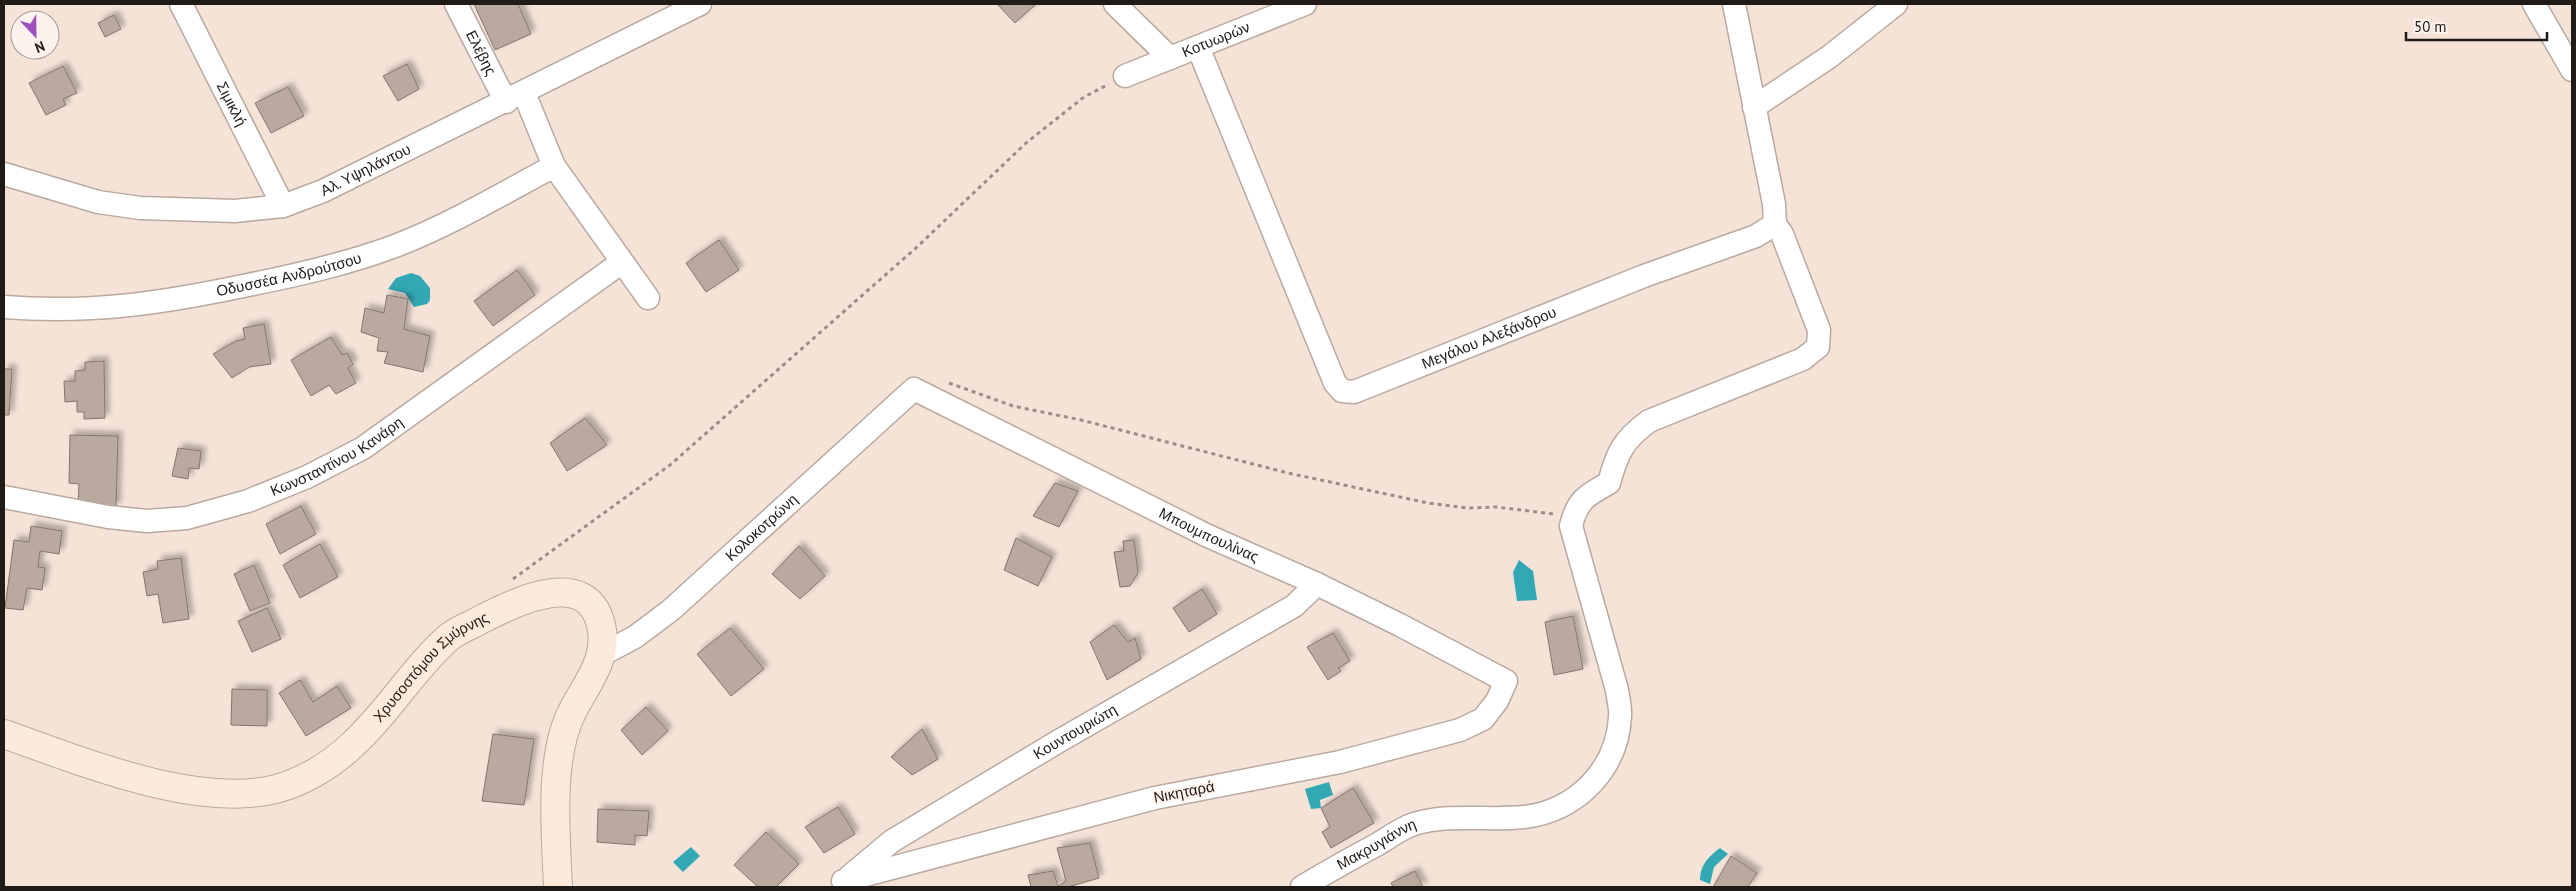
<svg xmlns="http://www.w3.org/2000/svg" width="2576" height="891" font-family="'PT Sans',sans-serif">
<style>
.water{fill:#32a8b4}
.building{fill:#baa99f;stroke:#84746b;filter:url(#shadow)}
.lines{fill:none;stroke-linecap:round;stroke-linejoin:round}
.street-casing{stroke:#b9a99e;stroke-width:25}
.secondary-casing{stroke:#b9a99e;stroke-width:30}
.path{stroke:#9a8d85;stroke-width:3;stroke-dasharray:4 4;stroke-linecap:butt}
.street{stroke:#fff;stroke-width:22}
.secondary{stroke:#fdeadb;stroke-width:28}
.labels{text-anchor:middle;stroke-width:4.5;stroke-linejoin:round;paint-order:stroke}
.street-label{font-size:15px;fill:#211b17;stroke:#fdf2ec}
</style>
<defs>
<filter id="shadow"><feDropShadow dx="4.5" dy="-4.5" stdDeviation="2.5" flood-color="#0004"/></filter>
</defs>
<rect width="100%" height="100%" fill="#f5e3d8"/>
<path class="water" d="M 411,273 L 420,276 L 430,288 L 430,300 L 427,304 L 414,307 L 405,293 L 388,289 L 396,278 Z
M 1519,560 L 1533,571 L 1537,600 L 1517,601 L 1513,572 Z
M 1329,782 L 1333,795 L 1320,800 L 1321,808 L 1311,809 L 1305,789 Z
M 691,847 L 700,856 L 683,872 L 673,862 Z
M 1720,848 L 1728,854 L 1714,867 L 1710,884 L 1700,880 C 1700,865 1708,857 1720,848 Z"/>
<path class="building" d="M 474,4 L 518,4 L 531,34 L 495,50 Z
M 997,4 L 1036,4 L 1015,23 Z
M 114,15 L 121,29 L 105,37 L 98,23 Z
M 407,64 L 419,89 L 398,101 L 383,76 Z
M 63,66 L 77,93 L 63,99 L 66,105 L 46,115 L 29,83 Z
M 288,87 L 304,116 L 271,133 L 255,103 Z
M 719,240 L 739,270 L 706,292 L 686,263 Z
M 517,270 L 535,295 L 493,326 L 474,301 Z
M 387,295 L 408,299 L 404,329 L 430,336 L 423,372 L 384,363 L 388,352 L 377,351 L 379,338 L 361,332 L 365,308 L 384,313 Z
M 264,324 L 271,364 L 249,367 L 232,378 L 213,354 L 236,341 L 245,339 L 243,328 Z
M 331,337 L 342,355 L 347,353 L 353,364 L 348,368 L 356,383 L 336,394 L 329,385 L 311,396 L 291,360 Z
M 104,361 L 105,418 L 84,419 L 84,412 L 77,412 L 77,401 L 65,402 L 64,381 L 75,381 L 75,371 L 85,370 L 85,362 Z
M 4,369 L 12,369 L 9,415 L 4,415 Z
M 585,418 L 607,445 L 567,471 L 550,443 Z
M 70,435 L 118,436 L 116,507 L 78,506 L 79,484 L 69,483 Z
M 178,448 L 201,451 L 199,469 L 189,468 L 188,479 L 172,476 Z
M 1055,483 L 1078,491 L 1059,527 L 1033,516 Z
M 301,506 L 316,534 L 280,554 L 266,524 Z
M 31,526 L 62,531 L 59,554 L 40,551 L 38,567 L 45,568 L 42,590 L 27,588 L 23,610 L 5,608 L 14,540 L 29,542 Z
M 1016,538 L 1052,557 L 1038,586 L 1004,570 Z
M 1134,540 L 1138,573 L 1130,586 L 1120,587 L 1114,552 L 1124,551 L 1123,541 Z
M 320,544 L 338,577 L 300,598 L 283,565 Z
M 799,546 L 825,576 L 800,599 L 772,574 Z
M 181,558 L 189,619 L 163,623 L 158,594 L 147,596 L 143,572 L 158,569 L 157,561 Z
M 254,565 L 270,603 L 250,611 L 234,574 Z
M 1202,589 L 1217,614 L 1189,632 L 1173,608 Z
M 267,608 L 281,639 L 252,652 L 238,621 Z
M 1573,616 L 1583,669 L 1554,675 L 1545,622 Z
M 1114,625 L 1128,642 L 1135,638 L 1141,659 L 1107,680 L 1090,642 Z
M 730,628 L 764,669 L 731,696 L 697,654 Z
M 1333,633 L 1350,661 L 1338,668 L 1341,671 L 1328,680 L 1307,647 Z
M 300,680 L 313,702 L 337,686 L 351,708 L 306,736 L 279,693 Z
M 232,689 L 267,690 L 267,726 L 231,725 Z
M 646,707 L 668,731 L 642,755 L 621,730 Z
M 922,729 L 938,759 L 912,775 L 891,757 Z
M 493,734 L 534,739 L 524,805 L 482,801 Z
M 1353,788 L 1374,823 L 1331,848 L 1322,832 L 1330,827 L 1321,808 Z
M 838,807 L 855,834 L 824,853 L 805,827 Z
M 598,809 L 649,811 L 647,836 L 635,835 L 635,845 L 597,842 Z
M 766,832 L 799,864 L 776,887 L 758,887 L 734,865 Z
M 1090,843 L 1099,878 L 1068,887 L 1031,887 L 1028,875 L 1053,871 L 1058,886 L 1066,881 L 1057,848 Z
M 1731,856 L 1757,873 L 1748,887 L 1713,887 Z
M 1415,871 L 1423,887 L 1393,887 L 1391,883 Z"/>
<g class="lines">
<g class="street-casing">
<g id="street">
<path id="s1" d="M 181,4 L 283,206"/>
<path id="s2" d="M 456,4 L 506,102"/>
<path d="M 1115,4 L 1170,58"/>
<path d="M 2534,4 L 2572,70"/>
<path id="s3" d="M 1198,47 L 1335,383 L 1342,391 L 1354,392 L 1644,276 L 1756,236 L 1775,224 L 1774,204 L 1734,4"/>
<path id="s4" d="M 1125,76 L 1305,4"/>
<path d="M 524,93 L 554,166 L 648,298"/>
<path d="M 1754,107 L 1829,57 L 1896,4"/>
<path id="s5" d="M 4,174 L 98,202 L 140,208 L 235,211 L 283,206 L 323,191 L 700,4"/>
<path id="s6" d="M 4,307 C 91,314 163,303 248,285 C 298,275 347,264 395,246 C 450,225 502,194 554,166"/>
<path id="s7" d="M 4,497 L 108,517 L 147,521 L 187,518 L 248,501 L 307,477 L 363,448 L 622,262"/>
<path id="s8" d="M 601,655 L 635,637 L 671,610 L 914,389 L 1208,536 L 1317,584 L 1400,625 L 1506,681 L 1497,701 L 1483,719 L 1460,730 L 1340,762 L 1155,798 L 843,881"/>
<path id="s9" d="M 850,876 L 892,841 L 1059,741 L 1294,606 L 1317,584"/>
<path id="s10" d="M 1302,887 C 1327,872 1352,858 1378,844 C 1389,837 1402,828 1414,824 C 1451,813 1487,821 1524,817 C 1576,811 1617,770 1620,717 C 1621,708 1618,699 1617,690 L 1571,526 C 1577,500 1587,495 1609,483 C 1617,453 1623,440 1649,421 L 1803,359 L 1818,347 L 1819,330 L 1782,234 L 1775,224"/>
</g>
</g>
<g class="secondary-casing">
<g id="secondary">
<path id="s11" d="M 4,734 C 81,761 196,809 276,789 C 303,782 331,765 351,746 C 387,714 412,670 448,638 C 457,630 472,625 482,619 C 516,602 587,566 601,625 C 609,658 587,683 573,710 C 548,757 556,835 558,887"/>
</g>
</g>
<path class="path" d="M 949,383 L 1013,406 L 1081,420 L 1288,473 L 1428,503 L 1468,508 L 1496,507 L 1554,514
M 513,579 L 670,465 L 917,247 L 1026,143 L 1084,97 L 1109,84"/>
<use href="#street" class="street"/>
<use href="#secondary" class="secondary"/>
</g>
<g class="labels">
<g class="street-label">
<text dy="5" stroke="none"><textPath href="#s4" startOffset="98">Κοτυωρών</textPath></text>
<text dy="5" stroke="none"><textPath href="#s2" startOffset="55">Ελέβης</textPath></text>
<text dy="5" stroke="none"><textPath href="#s1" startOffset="112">Σιμικλή</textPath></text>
<text dy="5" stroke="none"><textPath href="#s5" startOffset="374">Αλ. Υψηλάντου</textPath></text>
<text dy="5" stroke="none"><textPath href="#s6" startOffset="288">Οδυσσέα Ανδρούτσου</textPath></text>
<text dy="5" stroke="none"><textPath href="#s3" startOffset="531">Μεγάλου Αλεξάνδρου</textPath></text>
<text dy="5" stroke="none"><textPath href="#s7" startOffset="348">Κωνσταντίνου Κανάρη</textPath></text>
<text dy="5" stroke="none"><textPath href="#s8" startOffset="206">Κολοκοτρώνη</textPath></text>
<text dy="5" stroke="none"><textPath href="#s8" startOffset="741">Μπουμπουλίνας</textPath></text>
<text dy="5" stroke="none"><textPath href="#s11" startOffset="482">Χρυσοστόμου Σμύρνης</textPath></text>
<text dy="5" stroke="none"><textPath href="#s9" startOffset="268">Κουντουριώτη</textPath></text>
<text transform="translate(1184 792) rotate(-11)" y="5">Νικηταρά</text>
<text dy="5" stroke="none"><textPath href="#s10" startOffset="86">Μακρυγιάννη</textPath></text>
</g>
</g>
<rect width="2576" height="891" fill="none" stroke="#211b17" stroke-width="10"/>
<g transform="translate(35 35) rotate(158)"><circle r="24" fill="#fdf2ec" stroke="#a59c97"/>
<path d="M0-4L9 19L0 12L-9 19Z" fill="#9f4ebd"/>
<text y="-8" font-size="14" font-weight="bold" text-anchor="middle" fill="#211b17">N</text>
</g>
<path d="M2406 32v8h141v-8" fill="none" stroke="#211b17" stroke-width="2.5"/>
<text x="2414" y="32" font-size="15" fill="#211b17" stroke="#fdf2ec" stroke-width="4" paint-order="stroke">50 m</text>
</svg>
